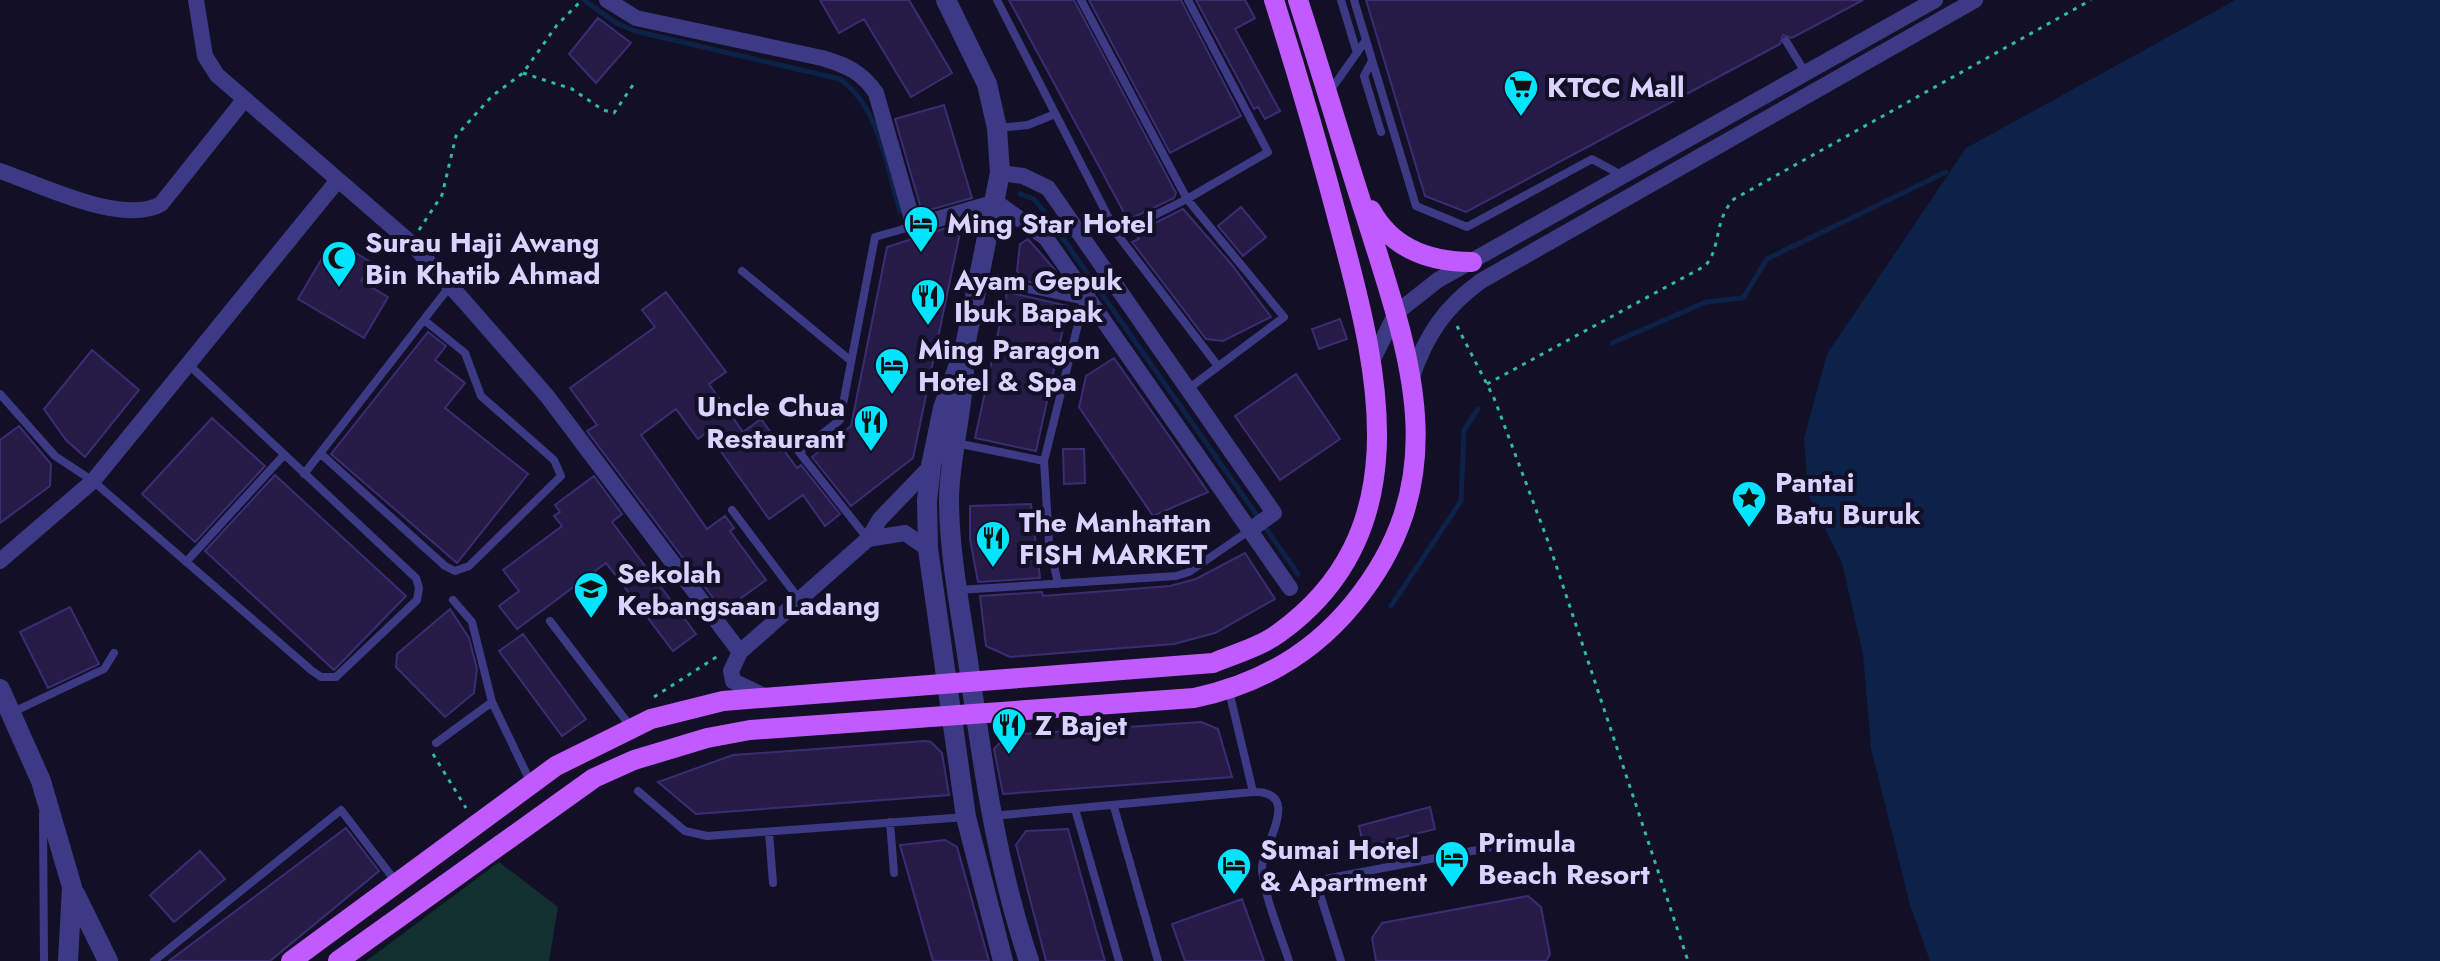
<svg xmlns="http://www.w3.org/2000/svg" width="2440" height="961" font-family="Jost,sans-serif">
<style>
.green{fill:#12302f}
.water{fill:#0c2248}
.pier{fill:#130f26}
.lines{fill:none;stroke-linecap:round;stroke-linejoin:round}
.stream{stroke:#0c2248;stroke-width:5}
.building{fill:#241b47;stroke:#3b2d73;stroke-width:2}
.path{stroke:#2fb8b0;stroke-width:3;stroke-dasharray:4 6;stroke-linecap:butt}
.service{stroke:#3d3a85;stroke-width:8}
.minor{stroke:#3d3a85;stroke-width:16}
.tertiary{stroke:#3d3a85;stroke-width:20}
.primary{stroke:#c25bff;stroke-width:20}
.labels{text-anchor:middle;stroke-width:8;stroke-linejoin:round;paint-order:stroke}
.poi-label{font-size:28px;font-weight:bold;fill:#d9d4ff;stroke:#130f26;text-anchor:start}
</style>
<rect width="100%" height="100%" fill="#130f26"/>
<path class="green" d="M 499,862 L 558,907 L 549,961 L 366,961 Z"/>
<path class="water" d="M 2235,0 L 2440,0 L 2440,961 L 1930,961 L 1910,905 L 1871,748 L 1863,654 L 1842,563 L 1808,494 L 1804,438 L 1827,354 L 1966,148 Z"/>
<path class="pier" d="M 2227,0 L 2235,0 L 1957,152 L 1964,144 Z"/>
<g class="lines">
<path class="stream" d="M 584,0 L 616,23 L 635,31 L 840,79 C 880,108 886,165 900,211
M 1020,194 L 1034,199 L 1043,210 L 1298,574
M 1612,343 L 1706,302 L 1743,298 L 1767,259 L 1946,172
M 1391,606 L 1461,501 L 1464,430 L 1478,409"/>
</g>
<path class="building" d="M 820,0 L 909,0 L 952,73 L 911,97 L 864,19 L 839,33 Z
M 1009,0 L 1074,0 L 1176,193 L 1174,198 L 1128,220 Z
M 1089,0 L 1181,0 L 1241,116 L 1170,153 Z
M 1196,0 L 1245,0 L 1255,18 L 1235,29 L 1280,111 L 1265,119 L 1258,107 L 1254,109 Z
M 1366,0 L 1863,0 L 1792,38 L 1783,35 L 1780,44 L 1466,212 L 1425,196 Z
M 598,18 L 631,43 L 596,83 L 569,54 Z
M 944,105 L 972,198 L 922,212 L 895,119 Z
M 1241,207 L 1266,237 L 1243,256 L 1218,226 Z
M 1183,209 L 1232,265 L 1271,317 L 1223,341 L 1206,339 L 1132,242 L 1139,239 L 1135,233 Z
M 962,223 L 913,458 L 851,506 L 812,457 L 851,426 L 887,247 Z
M 1028,239 L 1056,271 L 1039,284 L 1024,281 L 1017,271 L 1020,244 Z
M 351,250 L 372,263 L 361,281 L 388,297 L 364,338 L 298,299 L 324,255 L 342,265 Z
M 666,292 L 726,372 L 709,384 L 743,432 L 761,419 L 797,468 L 801,465 L 840,514 L 825,526 L 803,495 L 769,519 L 707,432 L 698,439 L 676,409 L 641,435 L 707,529 L 725,516 L 734,528 L 730,531 L 766,580 L 723,611 L 587,431 L 597,425 L 570,388 L 655,327 L 642,310 Z
M 1007,292 L 1068,306 L 1036,451 L 975,438 Z
M 1340,319 L 1347,339 L 1319,349 L 1312,329 Z
M 428,332 L 446,346 L 435,360 L 465,383 L 445,408 L 528,474 L 457,563 L 331,454 Z
M 92,350 L 139,390 L 85,457 L 66,440 L 44,409 Z
M 1114,358 L 1181,453 L 1208,492 L 1153,516 L 1079,407 L 1086,376 Z
M 1296,374 L 1340,439 L 1280,480 L 1235,416 Z
M 212,418 L 265,466 L 195,542 L 142,494 Z
M 19,426 L 51,464 L 50,486 L 0,523 L 0,440 Z
M 1063,449 L 1084,449 L 1085,483 L 1064,484 Z
M 275,475 L 406,596 L 334,670 L 205,551 Z
M 594,476 L 622,514 L 612,522 L 696,634 L 673,651 L 606,563 L 517,629 L 499,606 L 519,591 L 503,570 L 562,526 L 554,516 L 560,512 L 555,505 Z
M 1031,504 L 1040,578 L 978,582 L 970,539 L 970,506 Z
M 1245,553 L 1275,599 L 1215,633 L 1174,644 L 1010,657 L 986,646 L 980,596 L 1042,592 L 1043,596 L 1170,586 L 1196,579 Z
M 70,607 L 99,664 L 48,688 L 20,632 Z
M 450,609 L 469,638 L 477,669 L 474,693 L 445,717 L 396,667 L 397,654 Z
M 523,634 L 586,719 L 562,736 L 499,651 Z
M 1201,722 L 1218,729 L 1232,777 L 1003,794 L 994,749 L 1007,735 Z
M 925,741 L 931,742 L 942,753 L 949,795 L 696,814 L 658,782 L 733,755 Z
M 1430,807 L 1435,829 L 1364,847 L 1359,826 Z
M 346,828 L 379,871 L 270,961 L 169,961 Z
M 1068,829 L 1096,930 L 1105,961 L 1046,961 L 1016,845 L 1026,831 Z
M 945,840 L 957,847 L 989,961 L 933,961 L 900,845 Z
M 200,851 L 225,879 L 174,922 L 150,895 Z
M 1528,896 L 1541,907 L 1550,954 L 1546,961 L 1376,961 L 1372,938 L 1382,923 Z
M 1242,899 L 1264,961 L 1185,961 L 1172,924 Z"/>
<g class="lines">
<path class="path" d="M 523,73 L 572,89 L 603,110 L 614,113 L 635,82
M 419,230 L 442,195 L 456,136 L 492,96 L 523,73 L 557,25 L 582,0
M 1457,326 L 1494,398 L 1549,544 L 1688,961
M 1487,384 L 1705,266 C 1722,247 1713,221 1734,199 L 2091,0
M 654,697 L 718,656
M 433,754 L 466,808"/>
<path class="service" d="M 997,0 L 1117,234 L 1218,366
M 1081,0 L 1187,199 L 1284,317 L 1188,389
M 1341,0 L 1357,53
M 1354,0 L 1416,206 L 1467,227 L 1592,159 L 1623,176
M 1786,41 L 1805,72
M 1372,61 L 1364,76 L 1381,132
M 1330,91 L 1366,40
M 998,128 L 1028,125 L 1055,114
M 1117,234 L 1187,199 L 1268,152 L 1188,0
M 742,271 L 851,361
M 980,279 L 1081,300
M 0,394 L 55,456 L 93,481 L 311,670 L 321,677 L 336,677 L 417,600 L 419,588 L 416,578 L 189,365
M 956,443 L 1044,461
M 320,453 L 445,566 L 455,571 L 469,566 L 561,476 L 554,460 L 481,396 L 465,353 L 424,320
M 304,474 L 450,286
M 732,510 L 799,599
M 868,539 L 799,452 L 840,420 L 875,237 L 914,226
M 186,562 L 284,455
M 1058,584 L 1049,542 L 1044,461 L 1085,296
M 958,590 L 1176,576 L 1189,572 L 1250,530
M 453,600 L 472,622 L 492,702
M 550,621 L 631,727
M 13,712 L 104,669 L 114,653
M 436,743 L 492,702 L 531,783
M 638,791 L 685,831 L 707,836 L 966,817
M 1253,792 C 1306,791 1259,849 1262,871 C 1266,901 1280,933 1289,961
M 1114,807 L 1158,961
M 1075,809 L 1119,961
M 43,814 L 44,961
M 992,816 L 1253,792 L 1229,691
M 890,822 L 894,873
M 769,832 L 773,883
M 154,961 L 341,810 L 396,882
M 1341,961 L 1317,885 L 1320,880 L 1488,848"/>
<path class="minor" d="M 196,0 L 205,56 L 217,75 L 411,243 L 464,301 L 547,396 L 740,652
M 607,0 L 636,18 L 822,58 C 846,65 862,72 876,93 L 914,226 L 996,202 L 1046,238 L 1290,588
M 0,171 C 42,185 122,226 161,204 L 244,100
M 1000,173 L 1023,176 L 1048,188 L 1274,513 L 1250,530
M 1373,359 L 1396,313 L 1438,280 L 1935,0
M 1412,377 C 1426,335 1445,307 1481,281 L 1975,0
M 868,539 L 905,533 L 928,549
M 0,561 L 93,481 L 338,180
M 764,696 L 733,681 L 731,671 L 740,652 L 868,539 L 880,519 L 931,466"/>
<path class="tertiary" d="M 946,0 L 987,84 L 997,128 L 1000,173 L 964,351 L 943,408 L 931,466 L 927,501 L 928,549 L 966,817 L 1003,961
M 964,371 C 962,414 950,456 949,498 C 949,555 961,612 969,668 C 983,767 997,866 1029,961
M 0,689 L 41,781 L 72,887 L 68,961
M 75,894 L 108,961"/>
<path class="primary" d="M 1371,210 C 1392,249 1429,262 1472,262
M 291,961 L 556,766 L 651,719 L 723,701 L 1213,663 C 1235,654 1260,647 1279,633 C 1417,534 1380,377 1343,239 C 1322,158 1299,79 1274,0
M 338,961 L 594,778 L 634,760 L 707,738 L 750,730 L 1194,698 C 1257,685 1312,654 1353,604 C 1458,476 1409,354 1365,214 C 1342,143 1321,71 1298,0"/>
</g>
<defs>
<g id="supermarket-pin" transform="scale(1.8)"><path d="M0 17L-7.5 6A9.5 9.5 0 1 1 7.5 6Z" fill="#00e5ff" stroke="#130f26"/><path d="M-6-5.5h2.5l.6 2H6L4.5 2H-2.5L-4.4-4H-6ZM-1.5 3.2a1.3 1.3 0 1 0 .1 0ZM3 3.2a1.3 1.3 0 1 0 .1 0Z" fill="#111"/></g>
<g id="hotel-pin" transform="scale(1.8)"><path d="M0 17L-7.5 6A9.5 9.5 0 1 1 7.5 6Z" fill="#00e5ff" stroke="#130f26"/><path d="M-6-4.5h1.5V1H6V5H4.5V3h-9V5H-6ZM-4 0a1.8 1.8 0 1 1 3.6 0ZM.5 0V-2.5h3Q6-2.5 6 0Z" fill="#111"/></g>
<g id="mosque-pin" transform="scale(1.8)"><path d="M0 17L-7.5 6A9.5 9.5 0 1 1 7.5 6Z" fill="#00e5ff" stroke="#130f26"/><path d="M3.5-4.9A6 6 0 1 0 3.5 4.9A5 5 0 1 1 3.5-4.9Z" fill="#111"/></g>
<g id="restaurant-pin" transform="scale(1.8)"><path d="M0 17L-7.5 6A9.5 9.5 0 1 1 7.5 6Z" fill="#00e5ff" stroke="#130f26"/><path d="M-5-6h1v4h1v-4h1v4h1v-4h1v5L-1.5 .5V6h-2V.5L-5-1ZM5-6V6H3V1.5H1.5Q1.5-4 5-6Z" fill="#111"/></g>
<g id="sight-pin" transform="scale(1.8)"><path d="M0 17L-7.5 6A9.5 9.5 0 1 1 7.5 6Z" fill="#00e5ff" stroke="#130f26"/><path d="M0-6L1.8-2.2L6-1.7L2.9 1.2L3.7 5.4L0 3.3L-3.7 5.4L-2.9 1.2L-6-1.7L-1.8-2.2Z" fill="#111"/></g>
<g id="school-pin" transform="scale(1.8)"><path d="M0 17L-7.5 6A9.5 9.5 0 1 1 7.5 6Z" fill="#00e5ff" stroke="#130f26"/><path d="M0-5L7-2L0 1L-7-2ZM-4 1L0 2.5L4 1V4Q0 6-4 4Z" fill="#111"/></g>
</defs>
<g fill-rule="evenodd">
<use href="#supermarket-pin" x="1521" y="87"/>
<use href="#hotel-pin" x="921" y="223"/>
<use href="#mosque-pin" x="339" y="258"/>
<use href="#restaurant-pin" x="928" y="296"/>
<use href="#hotel-pin" x="892" y="365"/>
<use href="#restaurant-pin" x="871" y="422"/>
<use href="#sight-pin" x="1749" y="498"/>
<use href="#restaurant-pin" x="993" y="538"/>
<use href="#school-pin" x="591" y="589"/>
<use href="#restaurant-pin" x="1009" y="725"/>
<use href="#hotel-pin" x="1452" y="858"/>
<use href="#hotel-pin" x="1234" y="865"/>
</g>
<g class="labels">
<g class="poi-label">
<text x="1547" y="97">KTCC Mall</text>
<text x="947" y="233">Ming Star Hotel</text>
<text x="365" y="252">Surau Haji Awang<tspan x="365" dy="32">Bin Khatib Ahmad</tspan></text>
<text x="954" y="290">Ayam Gepuk<tspan x="954" dy="32">Ibuk Bapak</tspan></text>
<text x="918" y="359">Ming Paragon<tspan x="918" dy="32">Hotel &amp; Spa</tspan></text>
<text x="845" y="416" text-anchor="end">Uncle Chua<tspan x="845" dy="32">Restaurant</tspan></text>
<text x="1775" y="492">Pantai<tspan x="1775" dy="32">Batu Buruk</tspan></text>
<text x="1019" y="532">The Manhattan<tspan x="1019" dy="32">FISH MARKET</tspan></text>
<text x="617" y="583">Sekolah<tspan x="617" dy="32">Kebangsaan Ladang</tspan></text>
<text x="1035" y="735">Z Bajet</text>
<text x="1478" y="852">Primula<tspan x="1478" dy="32">Beach Resort</tspan></text>
<text x="1260" y="859">Sumai Hotel<tspan x="1260" dy="32">&amp; Apartment</tspan></text>
</g>
</g>
</svg>
